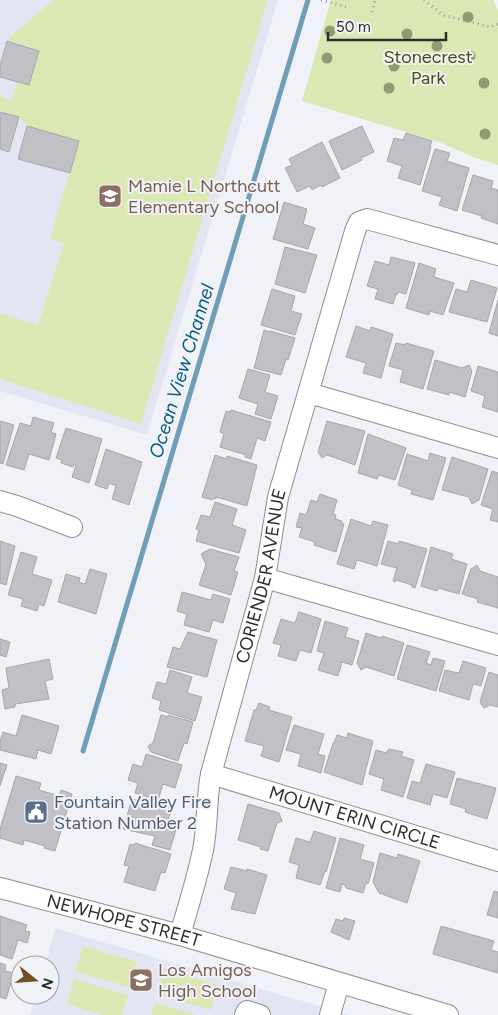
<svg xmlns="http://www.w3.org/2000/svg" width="498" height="1015" font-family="Figtree,sans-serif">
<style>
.built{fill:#e3e6f2}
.green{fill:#dbe8b3}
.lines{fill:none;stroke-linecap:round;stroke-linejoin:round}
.stream{stroke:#709eb7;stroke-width:5}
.building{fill:#c1c0c4;stroke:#a7a6aa}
.minor-casing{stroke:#8d8f93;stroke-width:22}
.path{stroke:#9b9ca0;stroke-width:3;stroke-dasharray:1 4;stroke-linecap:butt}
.minor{stroke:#fff;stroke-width:20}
.tree{fill:#929975}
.labels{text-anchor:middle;stroke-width:4;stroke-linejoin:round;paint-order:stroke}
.park-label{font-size:18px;fill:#45510a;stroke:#f1f2f7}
.education-label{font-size:18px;fill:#785e54;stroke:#f1f2f7;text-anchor:start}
.street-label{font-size:18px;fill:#2c2c2e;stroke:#f1f2f7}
.service-label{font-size:18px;fill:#4e5e75;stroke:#f1f2f7;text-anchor:start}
.water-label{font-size:19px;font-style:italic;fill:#055e7f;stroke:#f1f2f7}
</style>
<rect width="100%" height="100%" fill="#f1f2f7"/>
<path class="built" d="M 0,0 L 278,0 L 147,435 L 0,391 Z
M 55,928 L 350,1015 L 30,1015 L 36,995 L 50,995 L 50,965 L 45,965 Z"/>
<path class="green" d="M 53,0 L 268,0 L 141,424 L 0,379 L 0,313 L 38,325 L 64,243 L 50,238 L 79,141 L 27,126 L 19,117 L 0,112 L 0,96 L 12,100 L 17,82 L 29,85 L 39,51 L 8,39 Z
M 331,0 L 493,0 L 498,10 L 498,165 L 476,158 L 439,142 L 302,101 Z
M 83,946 L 137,962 L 129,987 L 75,972 Z
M 165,969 L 218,985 L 211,1010 L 157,994 Z
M 74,979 L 128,995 L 122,1015 L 102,1015 L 67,1004 Z
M 155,1003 L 196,1015 L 151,1015 Z"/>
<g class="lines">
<path class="stream" d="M 83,751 L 308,0"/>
</g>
<path class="building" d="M 7,41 L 39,51 L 29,85 L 0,77 L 0,66 Z
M 0,112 L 19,117 L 9,152 L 0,149 Z
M 27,126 L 79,141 L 70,173 L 18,159 Z
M 362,126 L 374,152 L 361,158 L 362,160 L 342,170 L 329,141 Z
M 406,133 L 432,141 L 430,147 L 431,147 L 420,185 L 398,178 L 402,166 L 387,161 L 394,138 L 403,140 Z
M 322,142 L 340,178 L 322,187 L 321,185 L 312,190 L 310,186 L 297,192 L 285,168 L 292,165 L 289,159 Z
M 435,149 L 450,153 L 447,161 L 469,168 L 457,211 L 439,205 L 442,197 L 422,191 Z
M 473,175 L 493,181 L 491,188 L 498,190 L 498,224 L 481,218 L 482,216 L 462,210 Z
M 284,202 L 307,209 L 303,224 L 315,228 L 308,249 L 273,239 Z
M 285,247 L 317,255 L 305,293 L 275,284 Z
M 391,257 L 415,263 L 406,294 L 398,292 L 397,295 L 396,294 L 393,304 L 375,299 L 378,289 L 367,286 L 375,261 L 389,265 Z
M 419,263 L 436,269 L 434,277 L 454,283 L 443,315 L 430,311 L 429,315 L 406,308 Z
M 471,280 L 497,288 L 487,322 L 449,312 L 456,289 L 467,292 Z
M 272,289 L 295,296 L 291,311 L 302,314 L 295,335 L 261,325 Z
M 498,300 L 498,336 L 489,333 Z
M 356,326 L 370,331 L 371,327 L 393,334 L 381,378 L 363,373 L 366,363 L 346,357 Z
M 264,330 L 270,332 L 270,331 L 295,338 L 288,360 L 286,359 L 281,375 L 254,368 Z
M 396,343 L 405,345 L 406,343 L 434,351 L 423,389 L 400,382 L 403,370 L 389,366 Z
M 435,360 L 462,368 L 469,365 L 472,371 L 465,397 L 449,392 L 449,395 L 427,389 Z
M 478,366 L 498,372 L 498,412 L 482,407 L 485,396 L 471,391 Z
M 248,369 L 270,375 L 265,392 L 278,396 L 271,419 L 255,414 L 258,404 L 239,398 Z
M 231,410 L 271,422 L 265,441 L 257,438 L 251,459 L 245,457 L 246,455 L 220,447 L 224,434 L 220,432 L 226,411 L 231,412 Z
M 33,417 L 54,423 L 51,432 L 56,434 L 49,460 L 29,454 L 24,470 L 6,465 L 20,423 L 31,426 Z
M 0,421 L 14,425 L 3,464 L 0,463 Z
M 327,421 L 365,431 L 355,465 L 327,455 L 322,458 L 318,452 Z
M 66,428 L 102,439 L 89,483 L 72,477 L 76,465 L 74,464 L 73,467 L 61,463 L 62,460 L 56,458 Z
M 368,434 L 406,448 L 395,480 L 379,475 L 377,479 L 358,473 Z
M 106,449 L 142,462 L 129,505 L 112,499 L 116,486 L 109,483 L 107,489 L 95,485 Z
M 430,453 L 446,458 L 433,500 L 411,494 L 412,490 L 398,485 L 407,454 L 428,461 Z
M 215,455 L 227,459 L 227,456 L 257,465 L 247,506 L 216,497 L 216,499 L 213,498 L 212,500 L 202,497 Z
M 452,457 L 488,469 L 479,500 L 472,504 L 469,497 L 442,490 Z
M 492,471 L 498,473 L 498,522 L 490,520 L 493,509 L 481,505 Z
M 320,494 L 337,500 L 333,514 L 336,515 L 335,519 L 342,521 L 342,524 L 344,524 L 336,552 L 314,545 L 315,542 L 299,537 L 302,528 L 296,527 L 300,513 L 306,515 L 311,500 L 317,502 Z
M 215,502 L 237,509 L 232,525 L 246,530 L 239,553 L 196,541 L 199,530 L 196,529 L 201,515 L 210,517 Z
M 351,519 L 371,526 L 373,521 L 388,525 L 377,566 L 357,560 L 354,569 L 337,564 Z
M 0,541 L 15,546 L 6,585 L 0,583 Z
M 388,541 L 398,544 L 399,541 L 427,549 L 415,588 L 412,587 L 412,585 L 396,580 L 395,582 L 393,581 L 397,568 L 381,564 Z
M 431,547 L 453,554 L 451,559 L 467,564 L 459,594 L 438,588 L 437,591 L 421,586 Z
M 210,549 L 239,557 L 234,571 L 238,572 L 231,595 L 199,585 L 206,564 L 201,554 Z
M 21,552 L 37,557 L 32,574 L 52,580 L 44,606 L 39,604 L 37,611 L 21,606 L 23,599 L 8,595 Z
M 477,565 L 480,571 L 498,577 L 498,608 L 477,602 L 478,599 L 462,594 L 471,569 Z
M 90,569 L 107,574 L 96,614 L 58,602 L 66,574 L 80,578 L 79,582 L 85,584 Z
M 182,592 L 211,600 L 213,594 L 230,599 L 223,623 L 213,620 L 209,632 L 184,625 L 187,614 L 177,611 Z
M 299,612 L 321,619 L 311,653 L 300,650 L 296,661 L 278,656 L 281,645 L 273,643 L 281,619 L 295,623 Z
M 325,621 L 348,628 L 345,637 L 359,641 L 352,665 L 342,662 L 338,676 L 318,670 L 324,653 L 317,651 Z
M 188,632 L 217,640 L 207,677 L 167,667 L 173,647 L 180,649 Z
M 366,633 L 381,638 L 382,636 L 404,643 L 394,676 L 366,667 L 361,670 L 357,663 Z
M 0,639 L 10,642 L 6,657 L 0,655 Z
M 407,645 L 430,652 L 426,663 L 431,665 L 433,658 L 445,661 L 436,691 L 397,679 Z
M 49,659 L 53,679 L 45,681 L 49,699 L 15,704 L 15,707 L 5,709 L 2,690 L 9,688 L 6,668 Z
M 463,661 L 486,668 L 481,686 L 473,684 L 469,700 L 439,691 L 445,670 L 459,673 Z
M 170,670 L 192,677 L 187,693 L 202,697 L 195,721 L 159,710 L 161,701 L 152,698 L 157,682 L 166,684 Z
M 489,672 L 498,675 L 498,707 L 490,705 L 484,708 L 480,702 Z
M 259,703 L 270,707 L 269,710 L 292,717 L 279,762 L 261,756 L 264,746 L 245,741 L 254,710 L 256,710 Z
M 22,715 L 59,726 L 51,754 L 38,750 L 36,759 L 0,750 L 0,741 L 3,732 L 16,736 Z
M 161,715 L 168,717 L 168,715 L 193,722 L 187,744 L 184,743 L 178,761 L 151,752 L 148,746 L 153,743 Z
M 294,725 L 324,734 L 318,754 L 325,756 L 321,773 L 298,766 L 301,754 L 286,750 Z
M 348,733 L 373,741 L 362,785 L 324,772 L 333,743 L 334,743 L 337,735 L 347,738 Z
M 389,749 L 403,752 L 401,756 L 414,760 L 403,797 L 381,790 L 384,779 L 369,774 L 376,750 L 386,753 Z
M 146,754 L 182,765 L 175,788 L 163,784 L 158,800 L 135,793 L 138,783 L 128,780 L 133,764 L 142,767 Z
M 0,763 L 7,765 L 0,786 Z
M 426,764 L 455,772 L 447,798 L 433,794 L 430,805 L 407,798 L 412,781 L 420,783 Z
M 16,776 L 41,783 L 39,790 L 59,796 L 61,790 L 72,794 L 55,851 L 44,848 L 45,846 L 24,840 L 23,845 L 0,838 L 0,829 Z
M 457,778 L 496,788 L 487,819 L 465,812 L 466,809 L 450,804 Z
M 132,799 L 146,803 L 147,800 L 172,808 L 167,823 L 177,826 L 170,850 L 152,845 L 155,836 L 123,829 Z
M 248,804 L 279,813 L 282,821 L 277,823 L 268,851 L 260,849 L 261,847 L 238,840 Z
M 314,831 L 336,838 L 326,872 L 325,871 L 320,885 L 296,878 L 299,865 L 289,862 L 296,838 L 310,842 Z
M 340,838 L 364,845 L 360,859 L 374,863 L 368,884 L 366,883 L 363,893 L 346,888 L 346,886 L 342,884 L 340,892 L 326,888 Z
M 135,843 L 171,854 L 165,873 L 161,872 L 155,891 L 124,882 L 129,866 L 124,865 L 130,844 L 134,845 Z
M 380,853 L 397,858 L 398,854 L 420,861 L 407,903 L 379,893 L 373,882 Z
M 231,867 L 247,871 L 247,869 L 267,875 L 255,914 L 231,909 L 236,893 L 224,889 Z
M 494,891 L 498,892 L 498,918 L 487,915 Z
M 0,916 L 27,925 L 25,931 L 30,932 L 27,943 L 18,940 L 12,959 L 0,955 Z
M 344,918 L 355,921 L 349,940 L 331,932 L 336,919 L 343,921 Z
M 441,926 L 494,941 L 491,950 L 498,952 L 498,973 L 433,954 Z
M 0,963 L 6,965 L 5,971 L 14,973 L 6,999 L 0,997 Z"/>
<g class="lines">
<g class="minor-casing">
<g id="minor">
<path d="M 309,393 L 498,448"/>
<path d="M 0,501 L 17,506 L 72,527"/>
<path d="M 265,578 L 498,645"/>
<path id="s1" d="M 211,774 L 498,861"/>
<path id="s2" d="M 0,888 L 180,935 L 448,1015"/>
<path id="s3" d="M 180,935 C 188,907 197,879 203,850 C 208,825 206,799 211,774 L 265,578 L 278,497 L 355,231 L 359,222 L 367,219 L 498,255"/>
<path d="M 245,1015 L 247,1011 L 260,1015"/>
<path d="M 330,1015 L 339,983"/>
</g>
</g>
<path class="path" d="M 321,0 L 350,8
M 424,0 L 443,15 L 491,27 L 498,24
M 372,12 L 375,0"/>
<use href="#minor" class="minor"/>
</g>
<g class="tree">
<circle cx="468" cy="17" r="5.5"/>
<circle cx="330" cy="31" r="5.5"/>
<circle cx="407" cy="34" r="5.5"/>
<circle cx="437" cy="46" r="5.5"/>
<circle cx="470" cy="56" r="5.5"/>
<circle cx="327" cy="58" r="5.5"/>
<circle cx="394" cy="66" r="5.5"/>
<circle cx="484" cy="83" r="5.5"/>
<circle cx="389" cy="88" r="5.5"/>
<circle cx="485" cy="134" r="5.5"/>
</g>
<defs>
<g id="school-square" transform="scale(1.25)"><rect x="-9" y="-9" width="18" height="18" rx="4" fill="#8d6e63" stroke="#f1f2f7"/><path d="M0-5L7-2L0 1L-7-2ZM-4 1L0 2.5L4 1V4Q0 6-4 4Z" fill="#fff"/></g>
<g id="civic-square" transform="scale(1.25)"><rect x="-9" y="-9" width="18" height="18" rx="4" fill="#5c6f8a" stroke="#f1f2f7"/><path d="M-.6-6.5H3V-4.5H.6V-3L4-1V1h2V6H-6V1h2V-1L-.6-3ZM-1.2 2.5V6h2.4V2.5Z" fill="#fff"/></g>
</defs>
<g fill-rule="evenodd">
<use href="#school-square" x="110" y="196"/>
<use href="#civic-square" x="36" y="812"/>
<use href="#school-square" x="141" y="980"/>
</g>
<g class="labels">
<g class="park-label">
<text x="428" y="63">Stonecrest<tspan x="428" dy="21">Park</tspan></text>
</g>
<g class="education-label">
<text x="128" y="192">Mamie L Northcutt<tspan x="128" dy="21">Elementary School</tspan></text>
<text x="158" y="976">Los Amigos<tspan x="158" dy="21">High School</tspan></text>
</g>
<g class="street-label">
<text dy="6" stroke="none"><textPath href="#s3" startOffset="369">CORIENDER AVENUE</textPath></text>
<text dy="6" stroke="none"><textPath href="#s1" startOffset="150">MOUNT ERIN CIRCLE</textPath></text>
<text dy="6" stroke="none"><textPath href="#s2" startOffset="128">NEWHOPE STREET</textPath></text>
</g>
<g class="service-label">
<text x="54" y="808">Fountain Valley Fire<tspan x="54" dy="21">Station Number 2</tspan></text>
</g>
<g class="water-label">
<text transform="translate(181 371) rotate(-73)" y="7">Ocean View Channel</text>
</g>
</g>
<g transform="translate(35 980) rotate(107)"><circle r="24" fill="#f1f2f7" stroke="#a2a3a7"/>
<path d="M0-4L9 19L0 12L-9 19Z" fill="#725028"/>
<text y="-8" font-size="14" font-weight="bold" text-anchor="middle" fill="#2c2c2e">N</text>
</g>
<path d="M328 32v8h118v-8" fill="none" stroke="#2c2c2e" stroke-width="2.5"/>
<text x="336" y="32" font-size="15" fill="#2c2c2e" stroke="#f1f2f7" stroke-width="4" paint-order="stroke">50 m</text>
</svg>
